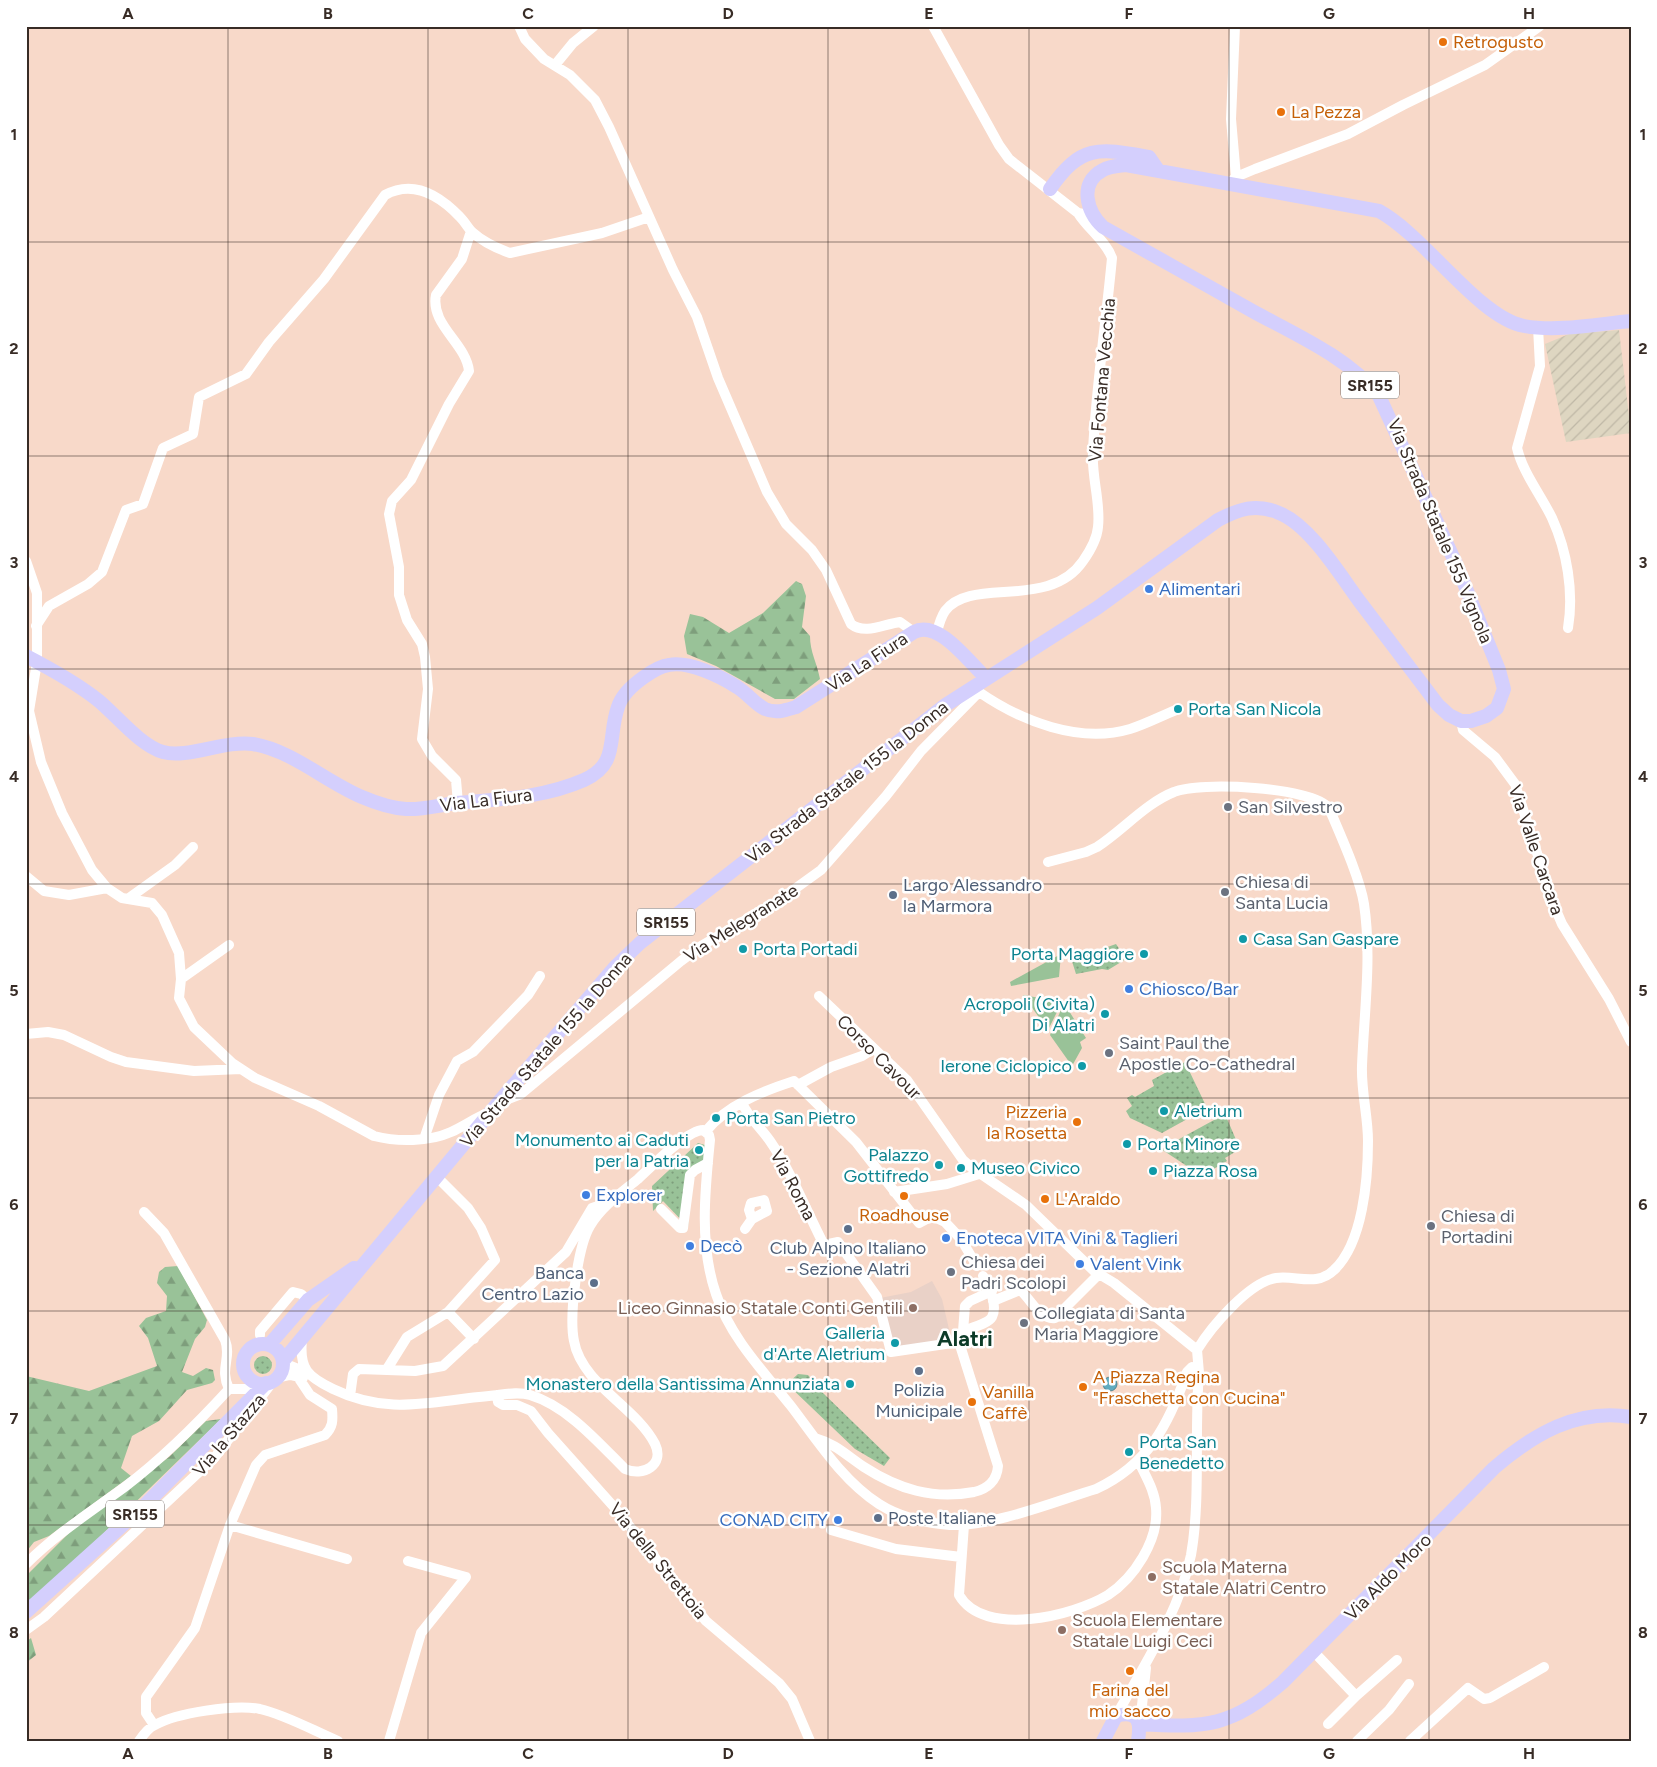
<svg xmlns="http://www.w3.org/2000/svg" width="1657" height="1767" font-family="Figtree,sans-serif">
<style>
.industrial{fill:url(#industrial-furrows)}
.education{fill:#e9d1c7}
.grass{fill:#99c298}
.forest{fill:url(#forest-firs)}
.park{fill:url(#park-dots)}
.water{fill:#61abbf;stroke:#558591}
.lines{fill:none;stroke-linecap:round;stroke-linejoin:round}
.minor{stroke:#fff;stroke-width:10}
.major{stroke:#d4cffd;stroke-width:14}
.grid{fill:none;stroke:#382c26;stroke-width:1;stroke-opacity:0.55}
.food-dot{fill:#e8710a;stroke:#fff;stroke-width:2}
.shop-dot{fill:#3f7fe0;stroke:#fff;stroke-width:2}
.culture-dot{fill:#0f9aa8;stroke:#fff;stroke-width:2}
.worship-dot{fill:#6b7280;stroke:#fff;stroke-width:2}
.service-dot{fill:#5c6f8a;stroke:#fff;stroke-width:2}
.education-dot{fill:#8d6e63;stroke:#fff;stroke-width:2}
.labels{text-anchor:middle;stroke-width:5;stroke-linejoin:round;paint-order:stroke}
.shield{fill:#fff;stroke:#746b67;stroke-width:1}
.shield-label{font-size:16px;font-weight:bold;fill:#382c26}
.food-label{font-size:18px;fill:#c56008;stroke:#fff;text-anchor:start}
.street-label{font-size:18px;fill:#382c26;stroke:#fff}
.shop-label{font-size:18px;fill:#366cbe;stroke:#fff;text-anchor:start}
.culture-label{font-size:18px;fill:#0d838f;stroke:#fff;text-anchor:start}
.worship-label{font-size:18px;fill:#5b616d;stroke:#fff;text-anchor:start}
.service-label{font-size:18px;fill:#4e5e75;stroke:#fff;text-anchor:start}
.education-label{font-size:18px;fill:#785e54;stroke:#fff;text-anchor:start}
.district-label{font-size:22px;font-weight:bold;fill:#0d3b28;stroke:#fff}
.neatline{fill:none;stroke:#382c26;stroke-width:2}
.grid-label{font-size:16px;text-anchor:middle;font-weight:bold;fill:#382c26}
</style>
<defs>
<pattern id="industrial-furrows" width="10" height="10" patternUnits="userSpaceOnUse" patternTransform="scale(1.25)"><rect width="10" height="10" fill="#ded6c1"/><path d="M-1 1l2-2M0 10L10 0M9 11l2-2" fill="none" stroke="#bfb8a6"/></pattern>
<pattern id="forest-firs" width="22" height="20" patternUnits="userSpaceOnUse" patternTransform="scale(1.25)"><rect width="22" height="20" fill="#99c298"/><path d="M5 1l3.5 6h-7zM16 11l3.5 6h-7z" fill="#7e9e7c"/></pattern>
<pattern id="park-dots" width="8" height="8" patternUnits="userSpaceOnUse" patternTransform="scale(1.25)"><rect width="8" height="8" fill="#99c298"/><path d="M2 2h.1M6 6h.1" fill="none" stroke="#7e9e7c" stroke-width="1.8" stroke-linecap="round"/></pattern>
</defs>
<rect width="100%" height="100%" fill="#f8d9c9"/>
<path class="industrial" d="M 1619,330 L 1631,433 L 1566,442 L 1545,344 L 1569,334 Z"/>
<path class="education" d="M 932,1281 L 942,1299 L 952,1342 L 892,1350 L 880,1298 L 911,1292 Z"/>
<path class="grass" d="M 1061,954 L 1059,977 L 1011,986 L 1010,982 Z
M 1023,995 L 1062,1002 L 1048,1030 Z
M 1064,1003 L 1086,1038 L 1080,1042 L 1082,1048 L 1072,1066 L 1050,1035 Z"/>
<path class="forest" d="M 796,581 L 802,584 L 806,596 L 802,627 L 810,636 C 810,652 817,663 820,679 L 794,699 L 775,699 L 716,666 L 687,654 L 684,636 L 690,614 L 703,617 L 729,633 L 763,613 Z
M 178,1266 L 207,1320 L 205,1327 L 195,1339 L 182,1372 L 193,1376 L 206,1368 L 213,1370 L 215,1380 L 212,1383 L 187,1390 L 159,1421 L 132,1436 L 121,1468 L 131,1476 L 49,1536 L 34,1542 L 26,1552 L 26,1376 L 89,1391 L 157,1366 L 148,1338 L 139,1326 L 146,1318 L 166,1311 L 167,1296 L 157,1283 L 159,1272 L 165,1267 Z
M 221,1419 L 37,1598 L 26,1605 L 26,1576 L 78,1524 L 169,1457 L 206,1421 Z
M 31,1638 L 36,1655 L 26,1663 L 26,1642 Z"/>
<path class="park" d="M 1116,944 L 1126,959 L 1108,970 L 1102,969 L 1076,974 L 1070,955 L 1087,949 L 1096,951 Z
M 1185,1062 L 1207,1108 L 1162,1133 L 1130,1118 L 1126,1111 L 1132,1106 L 1127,1098 L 1132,1095 L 1135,1097 L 1154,1086 L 1152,1080 Z
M 1225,1114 L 1240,1149 L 1225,1158 L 1227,1161 L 1202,1176 L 1161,1149 Z
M 698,1143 L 705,1145 L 705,1158 L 691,1178 L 688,1227 L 663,1201 L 653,1211 L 652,1186 Z
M254 1365a9 9 0 1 1 18 0a9 9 0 1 1-18 0Z
M 798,1374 L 808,1375 L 823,1393 L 890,1458 L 884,1466 L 855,1449 L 787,1384 Z"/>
<path class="water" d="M1103 1384a7 7 0 1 1 14 0a7 7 0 1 1-14 0Z"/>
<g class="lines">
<path class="minor" d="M 519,26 L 525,39 L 544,59 L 570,75 L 595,100 L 609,127 L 673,270 L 697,317 L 718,378 L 767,492 L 786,524 L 812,550 L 826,570 L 851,624 C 865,635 884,624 900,622 L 914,632
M 933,26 L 999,145 L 1009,159 L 1078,213 L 1084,214
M 1235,26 L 1231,119 L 1236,177
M 555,65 L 573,43 L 594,26
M 1228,184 L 1236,177 L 1255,169 L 1348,134 L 1403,105 L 1485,65 L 1540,26
M 1538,327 L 1540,366 L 1517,448 C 1523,473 1541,495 1552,518 C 1567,551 1574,592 1568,628
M 26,561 L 37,593 L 37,662 L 29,711 L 41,762 L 62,813 L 92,870 L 107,888 L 122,898 L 152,903 L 162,915 L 179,953 L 181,979 L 179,998 L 194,1027 L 232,1063 L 255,1078 L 319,1106 L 374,1136 C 397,1142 429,1142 451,1132 C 464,1126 475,1118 488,1113
M 36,626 L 49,606 L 88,584 L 102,572 L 126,510 L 143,504 L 163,448 L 193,434 L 199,397 L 246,374 L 269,342 L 324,279 L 385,195 C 414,179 440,196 460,217 C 465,222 468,228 472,232 C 483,242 496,248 510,253 L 602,233 L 649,217
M 937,632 C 939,624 941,617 945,611 C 971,576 1049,611 1083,561 C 1090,551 1097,539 1098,527 C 1101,502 1091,476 1093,451 C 1096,387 1106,323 1112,258 C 1106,241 1088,229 1078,213
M 975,687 L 979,692 C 1021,721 1079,744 1130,729 C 1146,724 1161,716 1176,710
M 1461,721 L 1463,730 L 1495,757 L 1515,784 L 1553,903 L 1562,924 L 1609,999 L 1631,1042
M 458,803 L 456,780 L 432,756 L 422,739 L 428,689 L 425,657 L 422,644 L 407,620 L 399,595 L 399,567 L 389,514 L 392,501 L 411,480 L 449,404 L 469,371 C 466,343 430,325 436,295 L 462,259 L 471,231
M 1048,862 L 1086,852 L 1097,847 C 1123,830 1146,803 1174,792 C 1199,781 1312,787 1329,808 C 1340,834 1360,878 1364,904 C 1372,957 1364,1013 1362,1066 C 1361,1091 1368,1116 1368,1141 C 1368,1179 1363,1243 1334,1270 C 1317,1287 1296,1275 1276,1278 C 1249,1282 1211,1327 1197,1350 L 1199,1373 C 1194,1432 1201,1499 1191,1555 C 1179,1613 1144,1665 1116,1716
M 26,876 L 44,891 L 69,895 L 107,888
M 129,898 L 175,865 L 193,847
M 181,979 L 229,945
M 819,996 L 907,1080 L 963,1160 L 972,1168 L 1026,1205 L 1094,1271 L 1114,1283 L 1197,1350
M 26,1034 L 48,1032 L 64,1035 L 111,1057 L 126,1062 L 194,1071 L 241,1069
M 798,1085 L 831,1067 L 862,1056 L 873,1049
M 501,1102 L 521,1094 L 681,961 L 701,946 L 778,901 L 821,870 L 886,796 L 921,751 L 979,692
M 742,1103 C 749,1118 760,1127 770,1141 C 792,1173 806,1210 824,1245 L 838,1242 L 877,1297 L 891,1352 L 959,1342
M 706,1131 C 727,1105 763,1091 794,1081 L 856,1142 L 919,1223 L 932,1216 L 945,1222 L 959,1237
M 424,1139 L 439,1095 L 457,1061 L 473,1052 L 528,995 L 540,976
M 894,1192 L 947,1184 L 979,1174
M 661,1209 L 680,1228 L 683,1228 L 690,1175 L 695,1170 L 708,1163
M 144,1212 L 164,1233 L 225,1340 C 232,1358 219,1368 229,1389
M 745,1229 L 752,1219 L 767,1211 L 764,1200 L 751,1203 L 749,1210 L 752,1219
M 965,1246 L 977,1266
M 993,1301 L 1020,1290 C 1031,1299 1039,1320 1055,1318 L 1099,1274
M 448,1312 L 474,1339
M 963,1331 C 970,1328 988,1324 992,1317 C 998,1305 989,1286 983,1276
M 260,1335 L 260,1331 L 293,1292 L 301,1294 L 308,1300
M 302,1340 C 299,1369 308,1377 333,1389 C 389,1416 430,1401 489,1396 C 502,1395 517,1391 530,1395 C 567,1406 598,1442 625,1469 C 643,1477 665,1465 655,1444 C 642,1418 609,1397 591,1375 C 583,1365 576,1353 574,1341 C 569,1317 577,1248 590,1226 C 601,1207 621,1193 638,1179 C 651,1167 687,1130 703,1130 L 709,1135 L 710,1140 C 705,1190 699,1245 716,1294 C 730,1337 763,1371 791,1406 C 817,1440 842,1480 879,1504 C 899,1517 927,1523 950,1525 C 992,1527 1056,1501 1096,1489 C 1148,1465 1169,1424 1187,1372 L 1192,1367 L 1198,1369
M 283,1363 L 308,1373
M 387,1369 L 407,1337 L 448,1312 L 495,1260 L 481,1228 L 468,1208 L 437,1177
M 277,1378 L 290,1375 L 303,1378
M 497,1395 L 498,1402 L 503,1405 L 517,1405 L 531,1411 L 548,1433 L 614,1507 L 706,1621 L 779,1683 L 792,1699 L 810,1741
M 350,1396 L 353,1374 L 359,1369 L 415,1371 L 443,1366 L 566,1252 L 592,1208 L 610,1202
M 815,1438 C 836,1444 846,1455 864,1467 C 898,1489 933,1500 974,1492 C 987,1489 997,1481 998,1466 L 959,1342 L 959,1335 L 963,1331 L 965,1306 L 970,1301 L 992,1291
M 230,1525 L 347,1559
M 964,1525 L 959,1595 C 984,1638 1073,1616 1108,1595 C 1134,1578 1159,1540 1156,1508 C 1155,1491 1146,1477 1139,1462
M 831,1530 L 896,1549 L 961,1557
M 26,1564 C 56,1534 92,1511 126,1486 C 164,1457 197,1424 229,1389 L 248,1389
M 26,1630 L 44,1617 L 215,1457 L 274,1380
M 1314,1652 L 1356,1696 L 1397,1660
M 1140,1724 L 1146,1668
M 1328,1724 L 1356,1696
M 154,1725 L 146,1713 L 146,1697 L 195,1628 L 230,1525 L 256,1465 L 265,1455 L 325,1435 C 333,1427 333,1421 332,1409 L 310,1395 L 298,1377
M 139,1741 C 143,1735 148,1728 155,1725 C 176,1713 235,1704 260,1709 C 286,1715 312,1730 338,1741
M 389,1741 L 421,1633 L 466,1577 L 408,1561
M 1357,1741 L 1389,1710 L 1409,1684
M 1410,1741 L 1468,1688 L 1484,1699 L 1490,1698 L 1544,1667"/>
<path class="major" d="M 1050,189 C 1081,144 1099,148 1149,157 L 1158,170
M 26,656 C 51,669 78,684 99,701 C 117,716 141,746 163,752 C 187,759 225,740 253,744 C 293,751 326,782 362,797 C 376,803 391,808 406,809 C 422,810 440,805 456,803 C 500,799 543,798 584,780 C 620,764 607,737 618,707 C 622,694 634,684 644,677 C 651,672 660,666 669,665 C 689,661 720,676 737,687 C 747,693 755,704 765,709 C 776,714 786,710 796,707 L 914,632 C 938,619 969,662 985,677
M243 1364a20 20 0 1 1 40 0a20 20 0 1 1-40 0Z
M 269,1345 L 308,1300 L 354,1268
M 283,1361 L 498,1103 L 615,967 L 640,943 L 944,706 L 1097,608 L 1218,520 C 1239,509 1256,503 1279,513 C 1310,525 1340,575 1360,602 C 1386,636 1412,671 1438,705 L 1449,715 L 1461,721 L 1471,721 L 1486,716 L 1497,708 L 1504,689 L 1499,670 L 1457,566 L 1379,396 C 1350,359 1297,335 1256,313 C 1205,284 1154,256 1103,227 C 1087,212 1078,183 1103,170 C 1110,166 1118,166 1126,165 L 1379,211 C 1425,236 1478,317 1524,326 C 1558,332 1597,324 1631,321
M 26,1612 L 146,1504 L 266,1383
M 1140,1724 C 1207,1728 1231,1727 1283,1682 L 1494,1468 C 1534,1434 1577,1408 1631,1417
M 1103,1741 L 1116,1716 C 1139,1710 1141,1722 1138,1741"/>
</g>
<path class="grid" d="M 228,26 L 228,1741M 428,26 L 428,1741M 628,26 L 628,1741M 828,26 L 828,1741M 1029,26 L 1029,1741M 1229,26 L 1229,1741M 1429,26 L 1429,1741M 26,242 L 1631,242M 26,456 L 1631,456M 26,669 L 1631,669M 26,884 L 1631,884M 26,1098 L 1631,1098M 26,1311 L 1631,1311M 26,1525 L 1631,1525"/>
<g class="food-dot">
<circle cx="1443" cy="42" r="5"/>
<circle cx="1281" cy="112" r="5"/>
<circle cx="1077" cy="1122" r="5"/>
<circle cx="904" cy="1196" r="5"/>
<circle cx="1045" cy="1199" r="5"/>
<circle cx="1083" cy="1387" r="5"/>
<circle cx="972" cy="1402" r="5"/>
<circle cx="1130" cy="1671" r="5"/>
</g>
<g class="shop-dot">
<circle cx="1149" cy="589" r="5"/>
<circle cx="1129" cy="989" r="5"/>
<circle cx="586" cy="1195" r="5"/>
<circle cx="946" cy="1238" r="5"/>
<circle cx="690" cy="1246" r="5"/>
<circle cx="1080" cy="1264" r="5"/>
<circle cx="838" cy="1520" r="5"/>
</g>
<g class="culture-dot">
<circle cx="1178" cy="709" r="5"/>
<circle cx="1243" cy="939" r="5"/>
<circle cx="743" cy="949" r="5"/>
<circle cx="1144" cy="954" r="5"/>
<circle cx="1105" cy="1014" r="5"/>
<circle cx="1082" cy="1066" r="5"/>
<circle cx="1164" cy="1111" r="5"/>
<circle cx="716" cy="1118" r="5"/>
<circle cx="1127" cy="1144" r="5"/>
<circle cx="699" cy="1150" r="5"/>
<circle cx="939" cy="1165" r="5"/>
<circle cx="961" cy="1168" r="5"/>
<circle cx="1153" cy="1171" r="5"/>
<circle cx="895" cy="1343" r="5"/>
<circle cx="850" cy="1384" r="5"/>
<circle cx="1129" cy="1452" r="5"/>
</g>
<g class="worship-dot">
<circle cx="1228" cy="807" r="5"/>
<circle cx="1225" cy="892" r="5"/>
<circle cx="1109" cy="1053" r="5"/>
<circle cx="1431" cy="1226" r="5"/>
<circle cx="951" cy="1272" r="5"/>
<circle cx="1024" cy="1323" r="5"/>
</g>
<g class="service-dot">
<circle cx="893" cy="895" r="5"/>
<circle cx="848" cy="1229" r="5"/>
<circle cx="594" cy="1283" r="5"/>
<circle cx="919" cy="1371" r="5"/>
<circle cx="878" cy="1518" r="5"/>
</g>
<g class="education-dot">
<circle cx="913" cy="1308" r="5"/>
<circle cx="1152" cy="1577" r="5"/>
<circle cx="1062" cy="1630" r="5"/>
</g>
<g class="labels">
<g class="shield">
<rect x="1341" y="371.5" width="58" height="27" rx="4"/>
<rect x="637" y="908.5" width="58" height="27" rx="4"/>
<rect x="106" y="1500.5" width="58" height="27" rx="4"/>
</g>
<g class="shield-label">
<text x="1370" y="391">SR155</text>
<text x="666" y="928">SR155</text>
<text x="135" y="1520">SR155</text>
</g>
<g class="food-label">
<text x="1453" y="48">Retrogusto</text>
<text x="1291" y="118">La Pezza</text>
<text x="1067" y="1118" text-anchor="end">Pizzeria<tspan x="1067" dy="21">la Rosetta</tspan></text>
<text x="1055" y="1205">L'Araldo</text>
<text x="904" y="1221" text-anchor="middle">Roadhouse</text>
<text x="1093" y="1383">A Piazza Regina<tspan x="1093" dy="21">"Fraschetta con Cucina"</tspan></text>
<text x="982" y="1398">Vanilla<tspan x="982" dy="21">Caffè</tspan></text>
<text x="1130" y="1696" text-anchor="middle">Farina del<tspan x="1130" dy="21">mio sacco</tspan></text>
</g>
<g class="street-label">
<text transform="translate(1102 380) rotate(-85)" y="6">Via Fontana Vecchia</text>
<text transform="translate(1440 531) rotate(67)" y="6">Via Strada Statale 155 Vignola</text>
<text transform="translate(867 662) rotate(-33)" y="6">Via La Fiura</text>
<text transform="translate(847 782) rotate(-38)" y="6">Via Strada Statale 155 la Donna</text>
<text transform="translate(486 800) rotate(-7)" y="6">Via La Fiura</text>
<text transform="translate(1536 850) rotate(71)" y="6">Via Valle Carcara</text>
<text transform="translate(741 923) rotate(-32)" y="6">Via Melegranate</text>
<text transform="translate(546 1050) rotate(-49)" y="6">Via Strada Statale 155 la Donna</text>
<text transform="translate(879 1057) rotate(45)" y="6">Corso Cavour</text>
<text transform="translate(793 1185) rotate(62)" y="6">Via Roma</text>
<text transform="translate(229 1435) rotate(-50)" y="6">Via la Stazza</text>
<text transform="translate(658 1561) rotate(51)" y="6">Via della Strettoia</text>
<text transform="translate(1388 1577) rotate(-45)" y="6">Via Aldo Moro</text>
</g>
<g class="shop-label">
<text x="1159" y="595">Alimentari</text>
<text x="1139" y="995">Chiosco/Bar</text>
<text x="596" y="1201">Explorer</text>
<text x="956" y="1244">Enoteca VITA Vini &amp; Taglieri</text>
<text x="700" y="1252">Decò</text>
<text x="1090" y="1270">Valent Vink</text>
<text x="828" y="1526" text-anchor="end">CONAD CITY</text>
</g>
<g class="culture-label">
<text x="1188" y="715">Porta San Nicola</text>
<text x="1253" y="945">Casa San Gaspare</text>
<text x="753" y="955">Porta Portadi</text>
<text x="1134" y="960" text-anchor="end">Porta Maggiore</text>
<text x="1095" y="1010" text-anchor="end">Acropoli (Civita)<tspan x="1095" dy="21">Di Alatri</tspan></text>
<text x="1072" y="1072" text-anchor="end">Ierone Ciclopico</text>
<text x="1174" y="1117">Aletrium</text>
<text x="726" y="1124">Porta San Pietro</text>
<text x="689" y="1146" text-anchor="end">Monumento ai Caduti<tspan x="689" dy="21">per la Patria</tspan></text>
<text x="1137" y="1150">Porta Minore</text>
<text x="929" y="1161" text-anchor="end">Palazzo<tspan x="929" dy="21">Gottifredo</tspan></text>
<text x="971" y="1174">Museo Civico</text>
<text x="1163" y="1177">Piazza Rosa</text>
<text x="885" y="1339" text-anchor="end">Galleria<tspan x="885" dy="21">d'Arte Aletrium</tspan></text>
<text x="840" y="1390" text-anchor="end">Monastero della Santissima Annunziata</text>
<text x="1139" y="1448">Porta San<tspan x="1139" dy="21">Benedetto</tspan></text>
</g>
<g class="worship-label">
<text x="1238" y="813">San Silvestro</text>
<text x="1235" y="888">Chiesa di<tspan x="1235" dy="21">Santa Lucia</tspan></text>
<text x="1119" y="1049">Saint Paul the<tspan x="1119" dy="21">Apostle Co-Cathedral</tspan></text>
<text x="1441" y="1222">Chiesa di<tspan x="1441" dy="21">Portadini</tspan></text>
<text x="961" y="1268">Chiesa dei<tspan x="961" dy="21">Padri Scolopi</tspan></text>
<text x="1034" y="1319">Collegiata di Santa<tspan x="1034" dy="21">Maria Maggiore</tspan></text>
</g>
<g class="service-label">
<text x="903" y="891">Largo Alessandro<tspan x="903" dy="21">la Marmora</tspan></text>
<text x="848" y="1254" text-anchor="middle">Club Alpino Italiano<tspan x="848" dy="21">- Sezione Alatri</tspan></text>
<text x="584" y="1279" text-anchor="end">Banca<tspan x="584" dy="21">Centro Lazio</tspan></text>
<text x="919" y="1396" text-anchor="middle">Polizia<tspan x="919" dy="21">Municipale</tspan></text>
<text x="888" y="1524">Poste Italiane</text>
</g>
<g class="education-label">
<text x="903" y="1314" text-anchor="end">Liceo Ginnasio Statale Conti Gentili</text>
<text x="1162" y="1573">Scuola Materna<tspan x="1162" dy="21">Statale Alatri Centro</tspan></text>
<text x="1072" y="1626">Scuola Elementare<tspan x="1072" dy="21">Statale Luigi Ceci</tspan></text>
</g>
<g class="district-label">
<text x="965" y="1346">Alatri</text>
</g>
</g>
<rect width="1657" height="1767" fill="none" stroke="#ffffff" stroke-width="55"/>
<rect x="28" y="28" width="1602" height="1712" class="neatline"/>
<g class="grid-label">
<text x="128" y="19">A</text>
<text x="328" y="19">B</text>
<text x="528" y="19">C</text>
<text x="728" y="19">D</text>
<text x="929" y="19">E</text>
<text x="1129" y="19">F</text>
<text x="1329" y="19">G</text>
<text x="1529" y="19">H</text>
<text x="14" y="140">1</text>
<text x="1643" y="140">1</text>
<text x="14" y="354">2</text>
<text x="1643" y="354">2</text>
<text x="14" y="568">3</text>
<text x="1643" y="568">3</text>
<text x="14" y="782">4</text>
<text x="1643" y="782">4</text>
<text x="14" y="996">5</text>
<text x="1643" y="996">5</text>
<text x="14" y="1210">6</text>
<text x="1643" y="1210">6</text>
<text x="14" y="1424">7</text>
<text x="1643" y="1424">7</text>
<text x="14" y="1638">8</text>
<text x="1643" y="1638">8</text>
<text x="128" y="1759">A</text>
<text x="328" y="1759">B</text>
<text x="528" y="1759">C</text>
<text x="728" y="1759">D</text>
<text x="929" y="1759">E</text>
<text x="1129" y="1759">F</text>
<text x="1329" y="1759">G</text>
<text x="1529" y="1759">H</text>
</g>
</svg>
